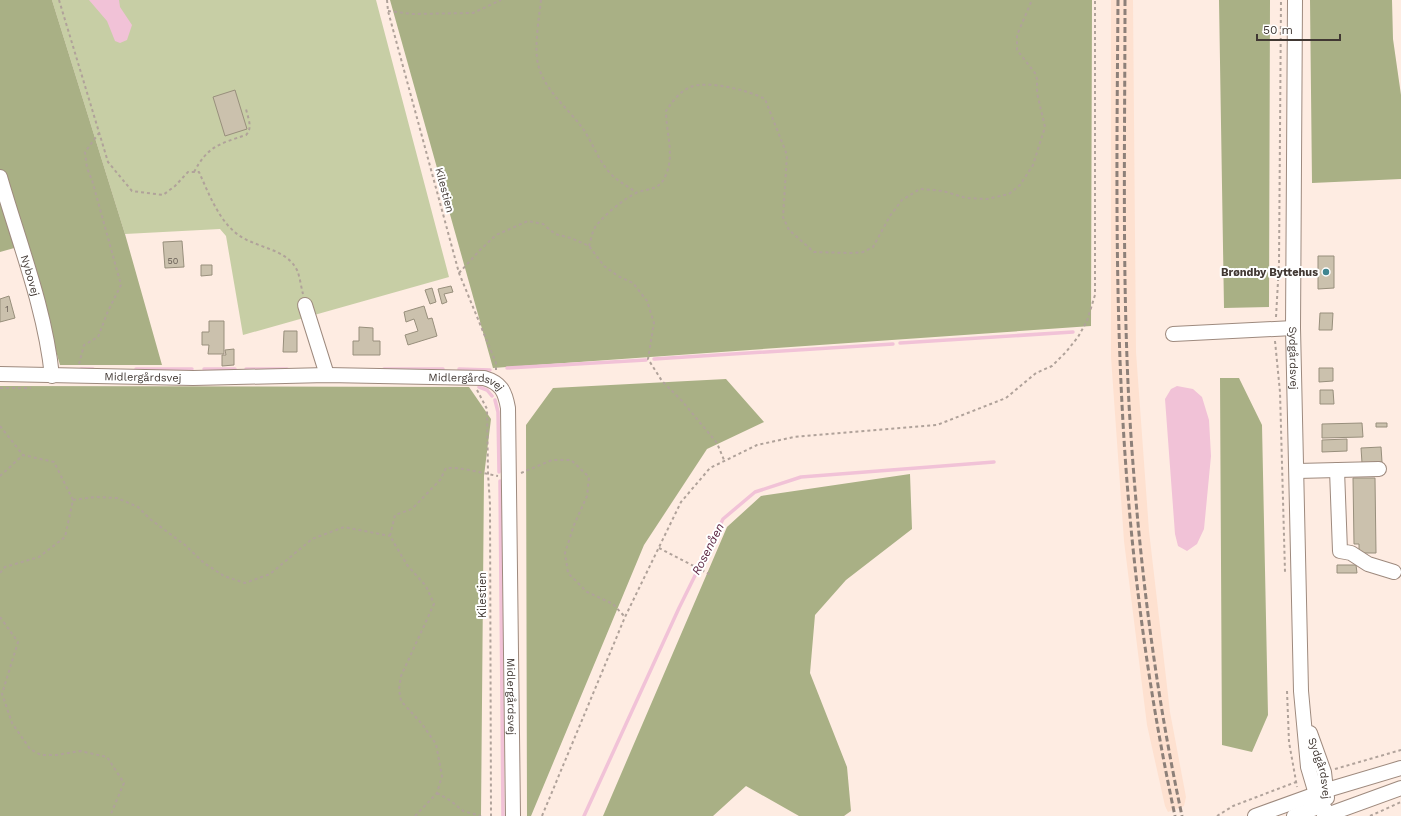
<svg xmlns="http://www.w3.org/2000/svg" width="1401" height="816" font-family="'Work Sans',sans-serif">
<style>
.built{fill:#fee1d0}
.green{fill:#c7cea5}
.forest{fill:#a9b085}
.water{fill:#f1c2d7}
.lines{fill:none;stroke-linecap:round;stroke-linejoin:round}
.stream{stroke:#f1c2d7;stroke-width:3.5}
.building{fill:#cbc1ad;stroke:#988f7c}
.minor-casing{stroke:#9e8a7e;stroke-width:16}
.path{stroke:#b0a29a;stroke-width:2;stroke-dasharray:3 3;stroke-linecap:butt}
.minor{stroke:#fff;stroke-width:14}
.rail{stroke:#8d8079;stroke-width:3;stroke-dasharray:6 3;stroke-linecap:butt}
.poi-dot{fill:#3f8590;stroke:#fff;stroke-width:1.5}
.labels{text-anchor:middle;stroke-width:4;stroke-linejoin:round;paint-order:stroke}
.number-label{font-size:9px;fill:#645a52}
.street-label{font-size:11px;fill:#413833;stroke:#fff}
.poi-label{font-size:11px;font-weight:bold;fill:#413833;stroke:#fff;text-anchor:end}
.water-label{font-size:12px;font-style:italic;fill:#5c2542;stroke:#fff}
</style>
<rect width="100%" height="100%" fill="#feece2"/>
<path class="built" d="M 1111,0 L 1133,0 L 1136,352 L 1149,531 L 1170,712 L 1186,797 L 1184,806 L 1168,812 L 1165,806 L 1147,725 L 1124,541 L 1111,357 Z"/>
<path class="green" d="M 52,0 L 376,0 L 449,277 L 243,335 L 226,236 L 220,229 L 125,234 Z"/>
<path class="forest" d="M 0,0 L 52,0 L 125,234 L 162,365 L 60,365 L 25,245 L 0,252 Z
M 390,0 L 1092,0 L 1091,326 L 493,368 Z
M 1219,0 L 1270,0 L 1269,307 L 1224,308 Z
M 1310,0 L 1392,0 L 1393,39 L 1401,95 L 1401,179 L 1312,183 Z
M 1220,378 L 1239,378 L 1262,425 L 1268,715 L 1252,752 L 1222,745 Z
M 726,379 L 764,422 L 707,449 L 644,545 L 531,816 L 527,816 L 526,425 L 553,388 Z
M 0,386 L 469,387 L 491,419 L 484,476 L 481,816 L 0,816 Z
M 910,474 L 912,529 L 846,580 L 815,615 L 810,673 L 847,767 L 851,811 L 844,816 L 799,816 L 746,786 L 713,816 L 603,816 L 727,527 L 761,496 Z"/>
<path class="water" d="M 89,0 L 119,0 L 120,7 L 132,25 L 127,40 L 120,43 L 115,41 L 107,21 Z
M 1177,386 L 1193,389 L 1202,397 L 1209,420 L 1211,456 L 1204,529 L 1197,544 L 1187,551 L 1178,546 L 1175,534 L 1165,399 L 1171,389 Z"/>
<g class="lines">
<path class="stream" d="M 900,343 L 1073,332
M 654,359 L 893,344
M 507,368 L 646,360
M 81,369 L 93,369
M 136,369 L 192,369
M 204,369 L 235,369
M 246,369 L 287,369
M 384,369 L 443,369
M 459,369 L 490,370
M 479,387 L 487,390 L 492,396
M 495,400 L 498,412 L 499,472
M 500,481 L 503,816
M 584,816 L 679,608 L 723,519 L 755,492 L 801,477 L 994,462"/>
</g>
<path class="building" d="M 235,90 L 247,129 L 225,136 L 213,97 Z
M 182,241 L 184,267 L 165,268 L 163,242 Z
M 1318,256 L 1334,256 L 1334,288 L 1318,289 Z
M 201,265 L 212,265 L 212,275 L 201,276 Z
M 451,286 L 453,292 L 444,294 L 447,302 L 442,304 L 438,289 Z
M 432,288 L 436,302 L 430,304 L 425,290 Z
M 9,296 L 15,318 L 0,322 L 0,299 Z
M 424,306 L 428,319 L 432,318 L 437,336 L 408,345 L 405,335 L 418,331 L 414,319 L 406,322 L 404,312 Z
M 1320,313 L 1333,313 L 1332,330 L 1319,330 Z
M 209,321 L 224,321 L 224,354 L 208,354 L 209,345 L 202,345 L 202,332 L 209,332 Z
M 359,327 L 373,328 L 373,341 L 380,341 L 380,355 L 353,355 L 353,341 L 359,341 Z
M 284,331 L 297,331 L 297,352 L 283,352 Z
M 234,349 L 234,365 L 222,366 L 222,355 L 226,355 L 225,350 Z
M 1319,368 L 1333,368 L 1333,381 L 1319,382 Z
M 1320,390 L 1333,390 L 1334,404 L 1320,404 Z
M 1362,423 L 1363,437 L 1322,438 L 1322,424 Z
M 1376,423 L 1387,423 L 1387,427 L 1376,427 Z
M 1347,439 L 1347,451 L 1322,452 L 1322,440 Z
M 1381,447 L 1382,462 L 1362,463 L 1361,448 Z
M 1353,478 L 1375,478 L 1376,553 L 1359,553 L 1359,544 L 1354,544 Z
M 1337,565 L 1356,565 L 1357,573 L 1337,573 Z"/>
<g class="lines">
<g class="minor-casing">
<g id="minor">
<path id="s1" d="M 1295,0 L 1293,328 L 1301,691 L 1308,767 L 1316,794 L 1328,814"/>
<path id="s2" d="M 0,177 C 19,243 45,308 52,376"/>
<path d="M 305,305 L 327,375"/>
<path d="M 1173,334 L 1293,328"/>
<path id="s3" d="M 0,374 L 193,378 L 327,375 L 484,378 C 501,383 505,391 508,408 L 513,816"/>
<path d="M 1337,470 L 1340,551 L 1351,553 L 1368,564 L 1394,572"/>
<path d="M 1297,471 L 1379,469"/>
<path id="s4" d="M 1310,733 L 1324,772 L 1327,798"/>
<path d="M 1255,816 L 1327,790 L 1401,768"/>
<path d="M 1294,816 L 1321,806 L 1324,798"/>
<path d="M 1324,816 L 1401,788"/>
</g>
</g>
<path class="path" d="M 59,0 L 108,162 L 132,191 L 163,195 L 175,186 L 188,172 L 199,172 C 209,194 218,219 237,234 C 255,248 286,248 297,270 C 300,277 301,287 303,294
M 387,0 L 388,11 L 459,273 L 496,363 L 496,370
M 541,0 C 539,18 534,47 538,64 C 543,88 567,108 581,126 C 593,142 599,164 614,177 C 621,183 629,187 637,193
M 388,11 L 412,14 L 473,13 L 501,0
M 194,172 C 208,146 219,144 246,135 C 253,128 248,118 246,109
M 589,246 C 591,240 592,231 596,226 C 603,216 625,198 636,193 C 650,187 660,192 667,172 C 674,153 666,131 666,111 C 672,102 679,92 690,87 C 708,80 748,90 765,99 L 787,155 L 783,217 L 789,230 L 814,252 L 851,253 L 863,252 L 873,247 L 890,216 L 902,200 L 920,189 L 943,191 L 966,198 L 987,199 L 1009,194 L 1020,185 L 1033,165 L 1045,127 L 1037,93 L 1037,79 L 1035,73 L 1017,50 L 1017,35 L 1032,0
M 459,273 L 480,250 L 496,235 L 528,221 L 543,224 L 555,234 L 571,238 L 589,246 L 604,266 L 618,276 L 633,283 L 647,301 L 654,323 L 648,359 L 662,381 L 682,401 L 717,443 L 724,460
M 1276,317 L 1279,264 L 1281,0
M 1275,341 L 1280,392 L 1285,572
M 79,364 L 84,345 L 98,337 L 108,311 L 121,285 L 92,180 L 87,168 L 85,152 L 99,133
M 0,388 L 31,388
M 477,390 L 487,409 L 488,474 L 490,504 L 491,816
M 0,426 L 23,455 L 54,462 L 73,500 L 65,537 L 39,557 L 5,567 L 0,573
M 521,473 L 552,460 L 571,460 L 589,477 L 587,496 L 574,525 L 565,553 L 568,573 L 587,592 L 613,604 L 625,617
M 0,476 L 23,455
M 73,500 L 95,497 L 117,498 L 138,507 L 150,519 L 185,545 L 204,563 L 224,576 L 245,583 L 270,574 L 312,539 L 344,527 L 390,536
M 659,548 L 711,575
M 0,617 L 18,642 L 2,694 L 12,723 L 30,749 L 41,755 L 57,755 L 80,751 L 107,757 L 124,783 L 110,816
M 1287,691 L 1289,742 L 1297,787
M 1335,769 L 1401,750
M 437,793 L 451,801 L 463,811 L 481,816
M 415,816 L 437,793 L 442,776 L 436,744 L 422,724 L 401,701 L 399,689 L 401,676 L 434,604 L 426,586 L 407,565 L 390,536 L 395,515 L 412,509 L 440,480 L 446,468 C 462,467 481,473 498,476
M 542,816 L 625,617 L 681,502 L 710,468 L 757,445 L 794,437 L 937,425 L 1006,398 L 1036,373 L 1052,366 L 1066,352 L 1078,337 L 1087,321 L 1095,295 L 1095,0
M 1217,816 L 1233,806 L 1296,782
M 1370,816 L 1401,802"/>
<use href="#minor" class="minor"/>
<path class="rail" d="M 1118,0 C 1117,134 1115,269 1122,404 C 1129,542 1146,681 1175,816
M 1125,0 C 1125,134 1122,269 1129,404 C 1137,542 1153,681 1182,816"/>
</g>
<circle class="poi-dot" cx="1326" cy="272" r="4"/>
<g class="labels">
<g class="number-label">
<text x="173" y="264">50</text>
<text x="7" y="312">1</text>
</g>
<g class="street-label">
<text transform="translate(445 190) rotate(75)" y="4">Kilestien</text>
<text dy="4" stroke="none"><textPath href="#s2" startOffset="103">Nybovej</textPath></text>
<text dy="4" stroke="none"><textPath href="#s1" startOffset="358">Sydgårdsvej</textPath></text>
<text dy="4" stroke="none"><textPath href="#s3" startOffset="143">Midlergårdsvej</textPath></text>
<text dy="4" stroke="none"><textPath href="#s3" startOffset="467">Midlergårdsvej</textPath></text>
<text transform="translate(482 595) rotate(-90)" y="4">Kilestien</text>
<text dy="4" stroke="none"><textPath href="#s3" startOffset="814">Midlergårdsvej</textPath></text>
<text dy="4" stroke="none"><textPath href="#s4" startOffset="37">Sydgårdsvej</textPath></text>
</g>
<g class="poi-label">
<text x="1318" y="276">Brøndby Byttehus</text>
</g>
<g class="water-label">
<text transform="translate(708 549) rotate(-63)" y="4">Rosenåen</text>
</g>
</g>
<path d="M1257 34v6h83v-6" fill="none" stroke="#413833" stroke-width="2"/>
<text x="1263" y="34" font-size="12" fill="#413833" stroke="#ffffff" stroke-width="3" paint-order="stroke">50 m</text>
</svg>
